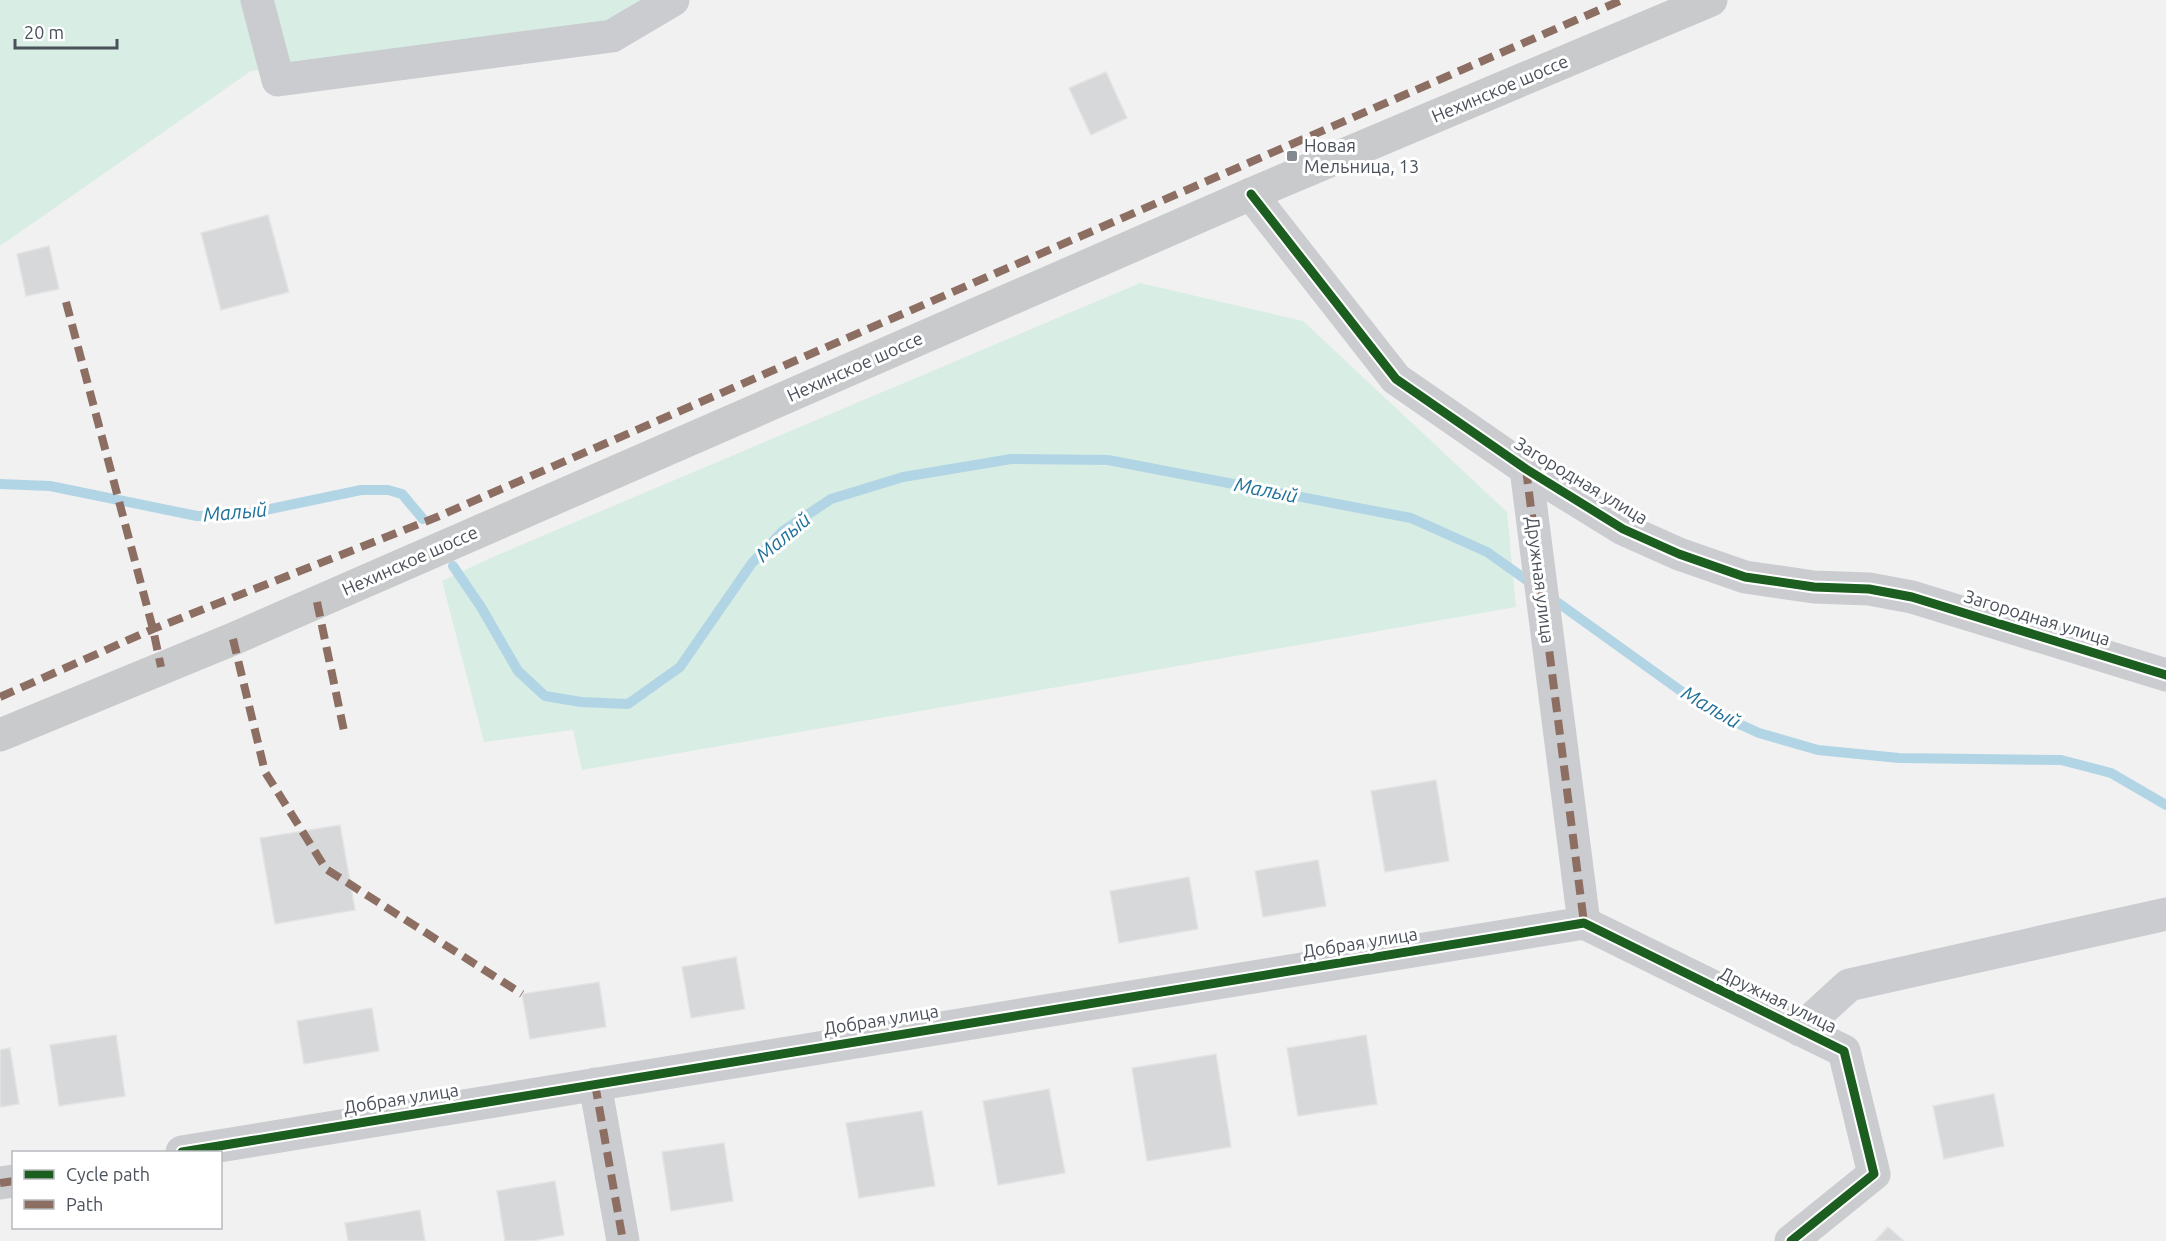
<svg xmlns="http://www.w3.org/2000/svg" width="2166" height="1241" font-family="Ubuntu,sans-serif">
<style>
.green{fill:#d8ede3}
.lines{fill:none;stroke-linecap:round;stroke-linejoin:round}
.stream{stroke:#b2d5e6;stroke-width:10}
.building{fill:#d7d8da;stroke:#e3e3e3;stroke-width:1.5}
.minor{stroke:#cbcccf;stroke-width:33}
.major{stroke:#c8cacc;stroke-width:33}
.quiet{stroke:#8d6e63;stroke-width:8;stroke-dasharray:15 8;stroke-linecap:butt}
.cycleway-casing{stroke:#fff;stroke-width:13}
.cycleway{stroke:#1b5e20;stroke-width:9}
.poi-dot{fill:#848990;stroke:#fff;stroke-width:2}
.labels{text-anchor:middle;stroke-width:6;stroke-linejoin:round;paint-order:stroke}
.street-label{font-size:18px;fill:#4a515b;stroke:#fff}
.poi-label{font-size:18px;fill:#4a515b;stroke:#fff;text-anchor:start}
.water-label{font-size:20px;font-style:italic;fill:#1f7199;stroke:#fff}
</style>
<rect width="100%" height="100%" fill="#f1f1f1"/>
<path class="green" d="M 0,0 L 642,0 L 602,23 L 251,71 L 0,246 Z
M 1140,283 L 1303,321 L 1507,512 L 1516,607 L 582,770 L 573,730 L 484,742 L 442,581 L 495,556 Z"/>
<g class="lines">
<path class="stream" d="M 0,484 L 50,486 L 197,516 L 237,516 L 361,490 L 388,490 L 402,494 L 423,519
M 453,566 L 481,607 L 518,671 L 545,696 L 581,702 L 628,704 L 680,667 L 752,563 L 783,531 L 831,499 L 903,477 L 1011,459 L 1108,460 L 1411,518 L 1487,552 L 1535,586
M 1550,597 L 1706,709 L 1759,733 L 1818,750 L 1899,758 L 2061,760 L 2111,773 L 2166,805"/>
</g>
<path class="building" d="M 1106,72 L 1127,118 L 1091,135 L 1069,88 Z
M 268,215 L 289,292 L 221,310 L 201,233 Z
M 49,246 L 59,289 L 26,296 L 17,254 Z
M 1436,780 L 1449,861 L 1385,872 L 1371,791 Z
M 340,825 L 355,910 L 275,924 L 260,838 Z
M 1318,860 L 1326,906 L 1263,917 L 1255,871 Z
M 1189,877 L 1198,929 L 1119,943 L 1110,891 Z
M 736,957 L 745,1009 L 691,1018 L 682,967 Z
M 599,982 L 606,1027 L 530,1039 L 522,994 Z
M 372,1008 L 379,1051 L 304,1064 L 297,1021 Z
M 116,1035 L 125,1096 L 59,1106 L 50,1045 Z
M 1366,1035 L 1377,1104 L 1298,1116 L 1287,1048 Z
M 10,1048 L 19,1104 L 0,1107 L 0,1050 Z
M 1216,1054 L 1231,1147 L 1147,1161 L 1132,1068 Z
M 1049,1089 L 1065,1173 L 998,1185 L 983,1101 Z
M 1994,1094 L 2004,1146 L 1944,1159 L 1933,1106 Z
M 922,1111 L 935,1186 L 859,1198 L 846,1123 Z
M 724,1143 L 733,1201 L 671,1211 L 662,1152 Z
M 555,1181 L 564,1235 L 532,1241 L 505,1241 L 497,1191 Z
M 420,1210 L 425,1241 L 348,1241 L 345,1223 Z
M 1888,1227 L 1904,1241 L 1875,1241 Z"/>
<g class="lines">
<path class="minor" d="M 257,0 L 278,80 L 612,36 L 673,0
M 1251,194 L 1396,379 L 1526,469 L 1623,529 L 1679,554 L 1745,577 L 1814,587 L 1869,589 L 1912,597 L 2166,675
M 1526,469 L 1584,923
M 1584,923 L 1844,1051 L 1874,1174 L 1791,1241
M 1800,1030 L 1849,985 L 2166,914
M 595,1084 L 623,1241
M 182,1152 L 1584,923
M 0,1183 L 14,1181"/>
<path class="major" d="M 0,735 L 233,639 L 1251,194 L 1711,0"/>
<path class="quiet" d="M 66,302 L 153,629 L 161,667
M 1526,469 L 1584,923 L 1580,924
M 317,602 L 344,731
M 233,639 L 265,772 L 326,869 L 522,994
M 0,697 L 153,629 L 437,517 L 1622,0
M 595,1084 L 623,1241
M 0,1183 L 14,1181"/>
<g class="cycleway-casing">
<path id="cycleway" d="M 1251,194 L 1396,379 L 1526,469 L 1623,529 L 1679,554 L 1745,577 L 1814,587 L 1869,589 L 1912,597 L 2166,675
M 182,1152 L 1584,923 L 1844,1051 L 1874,1174 L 1791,1241"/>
</g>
<use href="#cycleway" class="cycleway"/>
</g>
<rect class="poi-dot" x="1286" y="150" width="12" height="12" rx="3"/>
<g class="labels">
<g class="street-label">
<text transform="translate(1500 89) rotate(-23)" y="6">Нехинское шоссе</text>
<text transform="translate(855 367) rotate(-24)" y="6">Нехинское шоссе</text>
<text transform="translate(1581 481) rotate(31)" y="6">Загородная улица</text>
<text transform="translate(410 561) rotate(-24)" y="6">Нехинское шоссе</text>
<text transform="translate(1540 580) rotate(83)" y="6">Дружная улица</text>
<text transform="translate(2037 618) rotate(17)" y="6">Загородная улица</text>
<text transform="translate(1360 943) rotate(-9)" y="6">Добрая улица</text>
<text transform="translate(1778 1000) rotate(26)" y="6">Дружная улица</text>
<text transform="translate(881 1020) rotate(-9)" y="6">Добрая улица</text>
<text transform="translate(401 1099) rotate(-9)" y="6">Добрая улица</text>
</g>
<g class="poi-label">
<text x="1304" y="152">Новая<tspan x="1304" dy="21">Мельница, 13</tspan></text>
</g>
<g class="water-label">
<text transform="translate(1266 490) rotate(11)" y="7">Малый</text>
<text transform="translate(235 512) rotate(-5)" y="7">Малый</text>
<text transform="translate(783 537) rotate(-40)" y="7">Малый</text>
<text transform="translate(1711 707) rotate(30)" y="7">Малый</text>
</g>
</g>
<rect x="12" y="1151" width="210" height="78" fill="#ffffff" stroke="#b7b9bd" stroke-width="1.5"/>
<rect x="24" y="1170" width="30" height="9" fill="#1b5e20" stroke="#b7b9bd" stroke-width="1.5"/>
<text x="66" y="1181" font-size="18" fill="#4a515b">Cycle path</text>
<rect x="24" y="1200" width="30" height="9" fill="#8d6e63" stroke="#b7b9bd" stroke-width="1.5"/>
<text x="66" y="1211" font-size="18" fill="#4a515b">Path</text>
<path d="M15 39v9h102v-9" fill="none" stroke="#4a515b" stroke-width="3"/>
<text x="24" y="39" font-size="18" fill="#4a515b" stroke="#ffffff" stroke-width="4.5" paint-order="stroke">20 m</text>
</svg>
